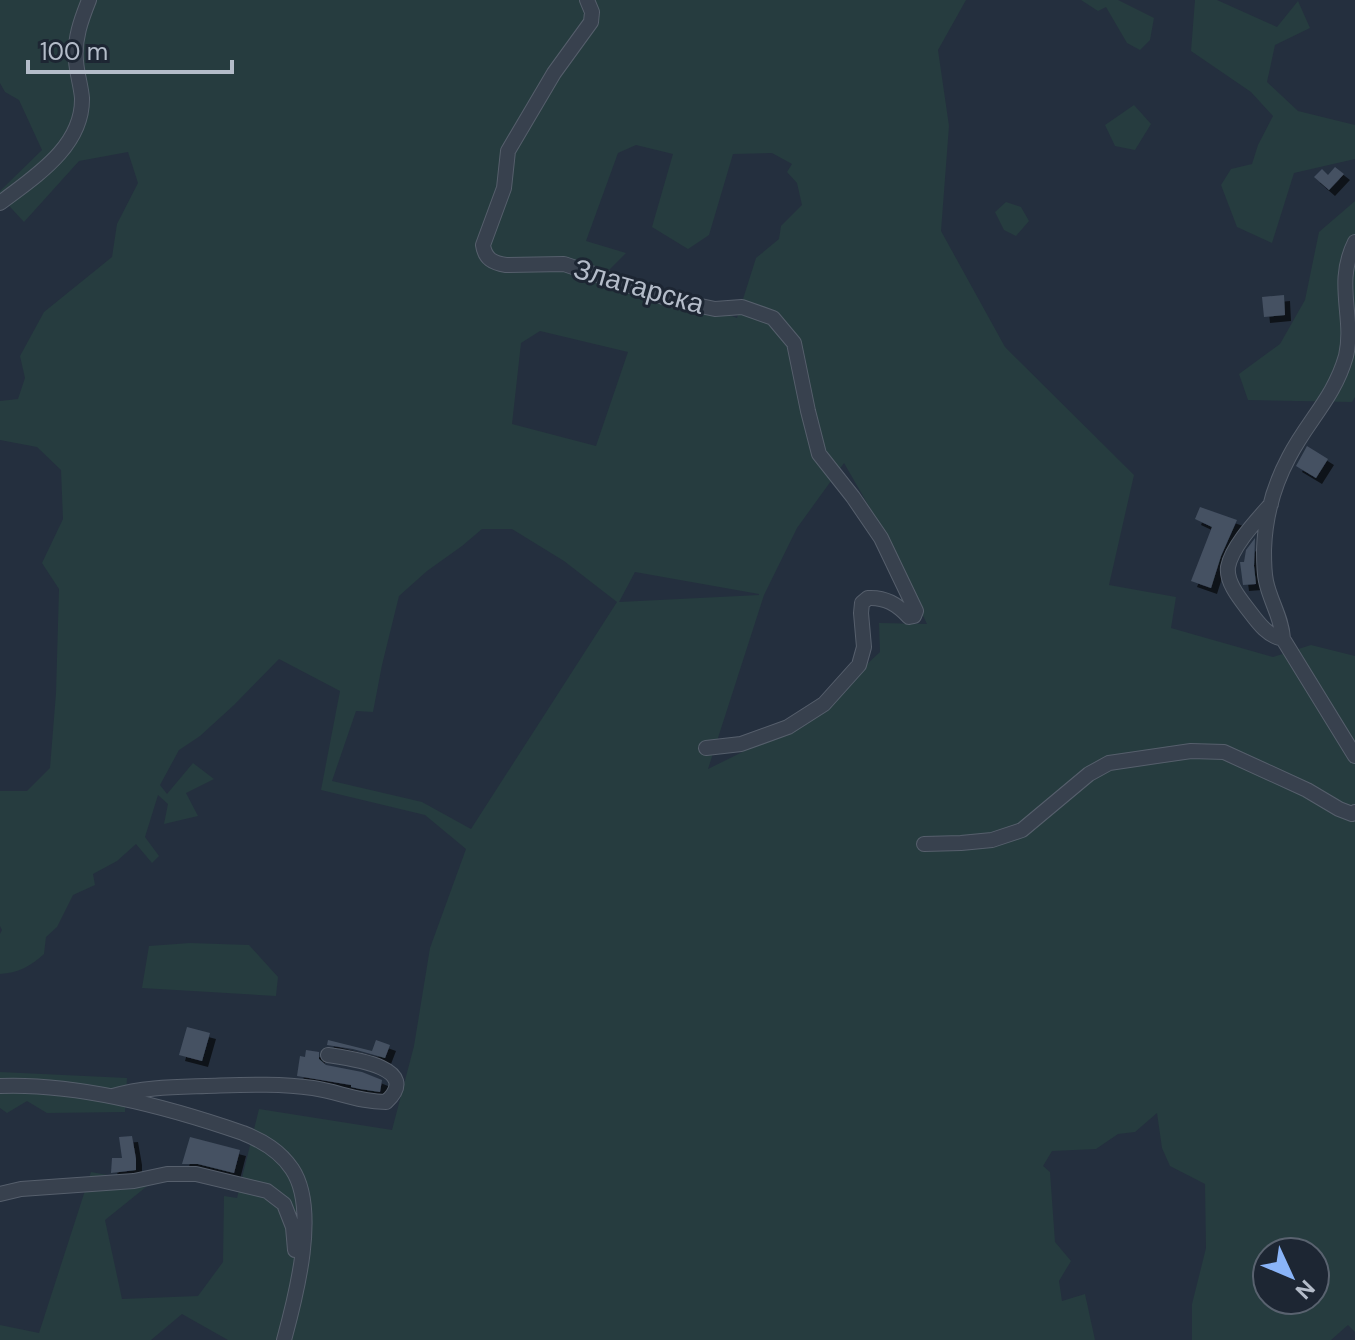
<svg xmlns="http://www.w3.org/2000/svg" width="1355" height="1340" font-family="'DM Sans',sans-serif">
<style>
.green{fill:#263c3f;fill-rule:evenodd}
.building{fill:#455162;filter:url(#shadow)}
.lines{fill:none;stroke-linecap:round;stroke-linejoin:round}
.minor-casing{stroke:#565f6c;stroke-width:16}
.minor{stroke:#38414e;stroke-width:14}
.labels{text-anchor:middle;stroke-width:6;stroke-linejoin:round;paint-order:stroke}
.street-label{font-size:28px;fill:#b4bcc9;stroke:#1d2633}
</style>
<defs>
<filter id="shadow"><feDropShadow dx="6" dy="6" stdDeviation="0" flood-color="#0009"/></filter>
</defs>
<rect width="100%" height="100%" fill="#242f3e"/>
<path class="green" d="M 0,0 L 966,0 L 938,50 L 949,126 L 941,231 L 1005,347 L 1134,475 L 1109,585 L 1176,597 L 1171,628 L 1273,657 L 1311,645 L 1355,656 L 1355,1332 L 1348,1325 L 1331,1340 L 1192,1340 L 1192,1304 L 1206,1248 L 1205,1184 L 1170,1166 L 1162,1148 L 1157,1113 L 1135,1132 L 1118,1134 L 1096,1149 L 1052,1151 L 1043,1166 L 1050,1172 L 1055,1242 L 1071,1261 L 1059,1281 L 1062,1301 L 1085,1294 L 1095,1340 L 228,1340 L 182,1314 L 151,1340 L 0,1340 L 0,1325 L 39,1333 L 91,1172 L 151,1183 L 105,1220 L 122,1299 L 198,1296 L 223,1262 L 224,1196 L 237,1198 L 259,1109 L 392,1130 L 414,1046 L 430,948 L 466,849 L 425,815 L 321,790 L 340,691 L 279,659 L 234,705 L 200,736 L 179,750 L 160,785 L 167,794 L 193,763 L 214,779 L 186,793 L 198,816 L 164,824 L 168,804 L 158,795 L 145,837 L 159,856 L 152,863 L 136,844 L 117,861 L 93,874 L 95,885 L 73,895 L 57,927 L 46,937 L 44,954 C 31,966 18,973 0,974 L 0,934 L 2,930 L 0,926 L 0,791 L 27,791 L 50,768 L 56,693 L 59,589 L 42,563 L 63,519 L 61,470 L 37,447 L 0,440 L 0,401 L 18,399 L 25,378 L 20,356 L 44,312 L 112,257 L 117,224 L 138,183 L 128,152 L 79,161 L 24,222 L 0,196 L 0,191 L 42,150 L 19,100 L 5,92 L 0,83 ZM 636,145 L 673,154 L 652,227 L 688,249 L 709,235 L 733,154 L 772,153 L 792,164 L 787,172 L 797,183 L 802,205 L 781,226 L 779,239 L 756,258 L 737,318 L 609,270 L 626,253 L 586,241 L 618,153 ZM 540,331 L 628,352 L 596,446 L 512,424 L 521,343 ZM 844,463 L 878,522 L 927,624 L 879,623 L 880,652 L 807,720 L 708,769 L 764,595 L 797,528 ZM 482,529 L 512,529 L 564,561 L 617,602 L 471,829 L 422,802 L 332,781 L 356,711 L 373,712 L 382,665 L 399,596 L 427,571 L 462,546 ZM 635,572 L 759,594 L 759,595 L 619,602 ZM 1267,1252 L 1315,1252 L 1315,1300 L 1267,1300 Z
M 1081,0 L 1118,0 L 1154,18 L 1150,40 L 1140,50 L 1127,43 L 1106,7 L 1098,11 Z
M 1195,0 L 1217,0 L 1277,27 L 1298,1 L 1310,28 L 1275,45 L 1267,82 L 1298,111 L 1355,125 L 1355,159 L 1294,173 L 1272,243 L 1237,227 L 1221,185 L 1231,169 L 1252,164 L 1258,145 L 1273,116 L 1251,92 L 1191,51 Z
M 1134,105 L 1151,124 L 1135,150 L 1115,146 L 1105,125 Z
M 1355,201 L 1355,397 L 1352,402 L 1248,400 L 1239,374 L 1280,344 L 1305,300 L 1319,232 Z
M 1006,202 L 1021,207 L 1029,221 L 1016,236 L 1004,230 L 995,212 Z
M 190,943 L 249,945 L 278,977 L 276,996 L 142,988 L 149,946 Z
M 0,1072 L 127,1078 L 125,1112 L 47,1113 L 27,1101 L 7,1113 L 0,1108 Z"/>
<path class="building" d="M 1335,167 L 1344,174 L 1329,190 L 1314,177 L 1322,169 L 1328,175 Z
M 1284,295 L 1285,315 L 1264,317 L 1262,297 Z
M 1307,446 L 1328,459 L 1316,478 L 1296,466 Z
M 1200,507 L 1237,520 L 1221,556 L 1211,588 L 1191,581 L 1212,527 L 1195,519 Z
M 1255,538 L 1254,566 L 1256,584 L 1243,585 L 1240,562 L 1244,562 L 1246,550 Z
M 187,1027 L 210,1033 L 202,1061 L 179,1055 Z
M 328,1040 L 372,1051 L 376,1040 L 390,1045 L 385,1058 L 353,1049 L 327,1045 Z
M 306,1050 L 319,1052 L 319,1059 L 326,1065 L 362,1072 L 382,1080 L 380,1092 L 360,1089 L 351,1087 L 351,1085 L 297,1076 L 300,1056 L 305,1057 Z
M 132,1136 L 136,1159 L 136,1170 L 111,1173 L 112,1158 L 122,1158 L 119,1137 Z
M 190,1137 L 240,1150 L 234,1173 L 198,1164 L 182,1164 Z"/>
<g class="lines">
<g class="minor-casing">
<path id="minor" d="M 587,0 L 592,12 L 591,22 L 554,73 L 508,151 L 504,188 L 483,245 C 485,259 493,263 506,265 L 564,264 L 672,300 L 715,309 L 742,307 L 773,318 L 794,343 L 808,411 L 819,454 L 853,497 L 881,538 L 916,611 L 914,616 L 909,617 C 897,604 885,597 868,598 L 862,603 L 861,613 L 864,647 L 859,665 L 824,704 L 788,727 L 741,744 L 706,748
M 0,203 C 34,177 83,147 82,98 C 81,86 77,74 76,61 C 74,39 81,20 89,0
M 1271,504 C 1257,520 1232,546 1228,567 C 1226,583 1241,600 1250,612 C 1259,624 1268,636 1283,639 L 1355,756
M 1283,639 C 1282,618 1270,601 1266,581 C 1264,572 1264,560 1264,550 C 1265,518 1274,485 1289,457 C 1308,420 1334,398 1346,356 C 1355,317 1334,284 1355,242
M 924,844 L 961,843 L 992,840 L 1022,830 L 1089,774 L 1109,763 L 1191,751 L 1224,752 L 1307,790 L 1339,809 L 1352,814 L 1355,812
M 0,1086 C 80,1083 168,1107 243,1133 C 263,1141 280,1151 292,1169 C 319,1209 296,1296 284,1340
M 113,1096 C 143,1087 175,1087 206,1086 C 242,1085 277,1083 313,1088 C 339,1092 359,1102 386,1102 C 424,1067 348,1058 328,1055
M 0,1194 L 21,1189 L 134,1181 L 167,1174 L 196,1174 L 267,1191 L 284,1204 L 293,1227 L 295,1250"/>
</g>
<use href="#minor" class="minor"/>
</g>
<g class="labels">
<g class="street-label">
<text transform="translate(639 286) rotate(16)" y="10">Златарска</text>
</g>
</g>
<g transform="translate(1291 1276) rotate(134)"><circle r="38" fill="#1d2633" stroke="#59626f" stroke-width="2"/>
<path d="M0-6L14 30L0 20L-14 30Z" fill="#8ab4f8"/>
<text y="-12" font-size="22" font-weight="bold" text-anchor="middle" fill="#b4bcc9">N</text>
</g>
<path d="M28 60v12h204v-12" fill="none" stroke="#b4bcc9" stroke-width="4"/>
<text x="40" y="60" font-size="24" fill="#b4bcc9" stroke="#1d2633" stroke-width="6" paint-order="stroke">100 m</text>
</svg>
